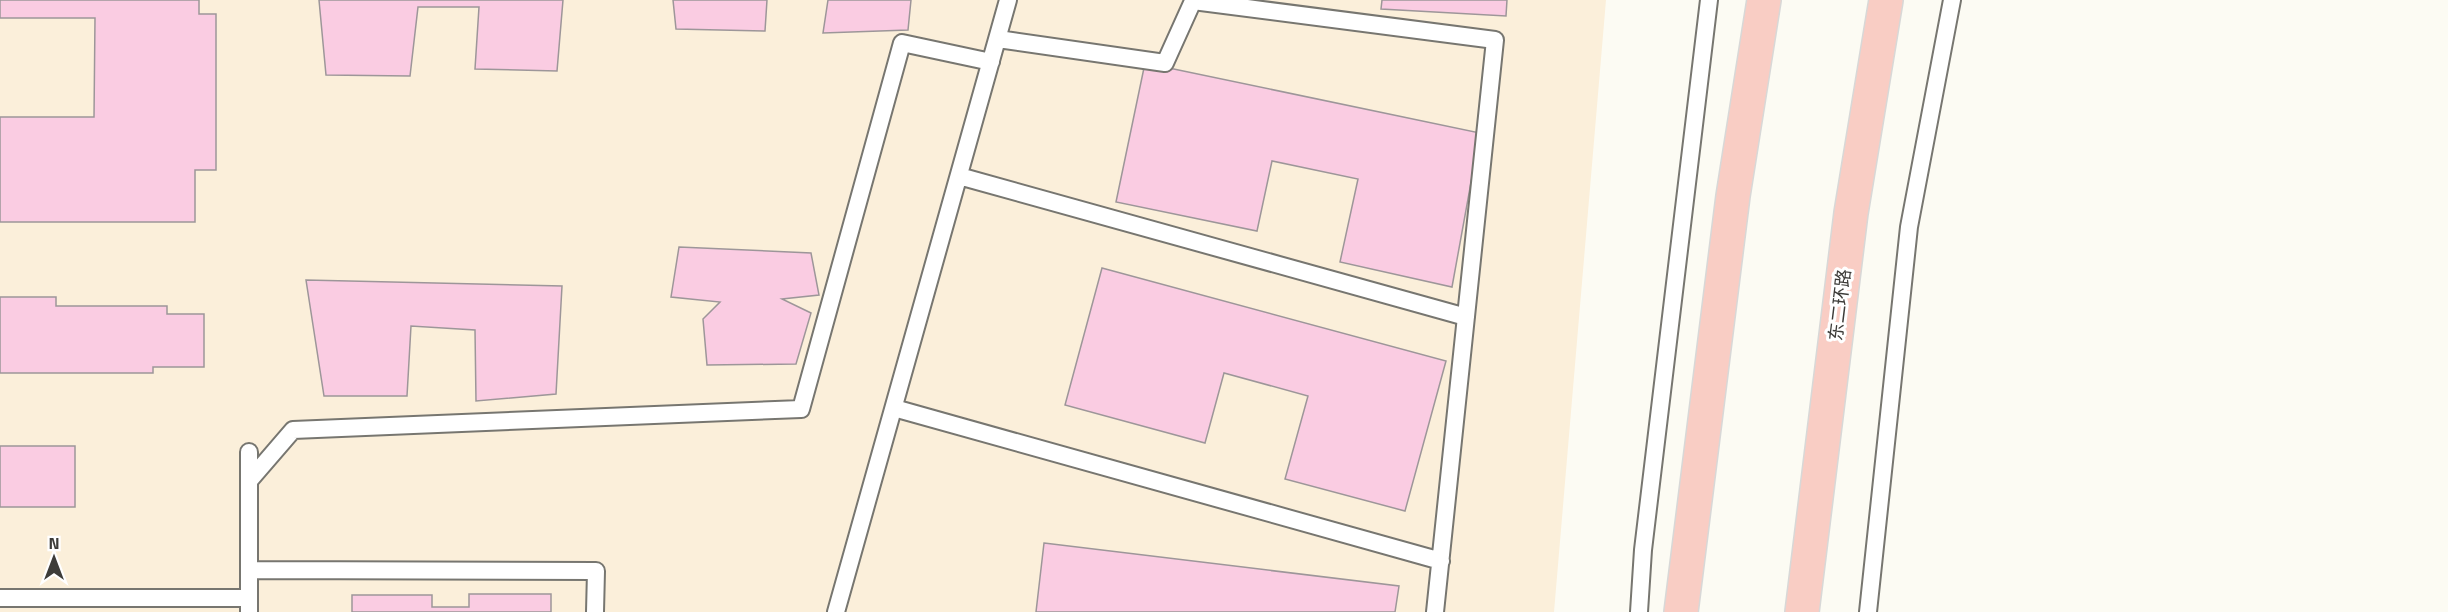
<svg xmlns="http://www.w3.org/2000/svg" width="2448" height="612" font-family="'Titillium Web','Noto Sans SC',sans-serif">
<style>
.education{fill:#fbefda}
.building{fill:#facce2;stroke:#9d9699;stroke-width:1.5}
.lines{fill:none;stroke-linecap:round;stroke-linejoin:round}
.lane-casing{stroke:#777670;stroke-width:20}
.primary-casing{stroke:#d8d8d7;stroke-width:36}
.lane{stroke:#fff;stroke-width:16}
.primary{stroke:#f9cdc4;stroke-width:33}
.labels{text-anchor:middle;stroke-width:6;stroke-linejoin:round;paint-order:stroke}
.street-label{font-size:18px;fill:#3d3c39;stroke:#fff}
</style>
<rect width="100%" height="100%" fill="#fcfbf3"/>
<path class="education" d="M 0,0 L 1606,0 L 1554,612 L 0,612 Z"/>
<path class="building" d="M 0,0 L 199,0 L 199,14 L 216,14 L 216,170 L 195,170 L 195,222 L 0,222 L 0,117 L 94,117 L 95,18 L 0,18 Z
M 319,0 L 563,0 L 557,71 L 475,69 L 479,7 L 418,7 L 410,76 L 326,75 Z
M 673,0 L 767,0 L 765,31 L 676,29 Z
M 828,0 L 911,0 L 908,30 L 823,33 Z
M 1382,0 L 1507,0 L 1506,16 L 1381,9 Z
M 1145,63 L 1480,133 L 1452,287 L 1340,262 L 1358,179 L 1272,161 L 1257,231 L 1116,202 Z
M 679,247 L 811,253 L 819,295 L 782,299 L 811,313 L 796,364 L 707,365 L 703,319 L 720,302 L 671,297 Z
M 1102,268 L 1446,361 L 1405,511 L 1285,479 L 1308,396 L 1224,373 L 1205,443 L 1065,405 Z
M 306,280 L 562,286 L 556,394 L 476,401 L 475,330 L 411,326 L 407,396 L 324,396 Z
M 0,297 L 56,297 L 56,306 L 167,306 L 167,314 L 204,314 L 204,367 L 153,367 L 153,373 L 0,373 Z
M 0,446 L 75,446 L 75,507 L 0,507 Z
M 1044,543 L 1399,586 L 1395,612 L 1036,612 Z
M 469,594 L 551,594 L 551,612 L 352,612 L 352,595 L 432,595 L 432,607 L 469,607 Z"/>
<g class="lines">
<g class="lane-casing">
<path id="lane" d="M 998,39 L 1165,63 L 1193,1 L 1495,40 L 1435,612
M 959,176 L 1466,317
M 894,408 L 1441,561
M 249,452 L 249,612
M 249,481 L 293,430 L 801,409 L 902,43 L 991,62
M 249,570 L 596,571 L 595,612
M 0,598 L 249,598
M 836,612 L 1008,0
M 1639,612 L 1643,550 L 1709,0
M 1868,612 L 1909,227 L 1952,0"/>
</g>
<g class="primary-casing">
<path id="primary" d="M 1681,612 L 1733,196 L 1764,0
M 1802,612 L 1851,213 L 1886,0"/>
</g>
<use href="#lane" class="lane"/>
<use href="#primary" class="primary"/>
</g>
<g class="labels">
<g class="street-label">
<text transform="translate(1840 305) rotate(-83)" y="6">东二环路</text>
</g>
</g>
<g transform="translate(54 558)" stroke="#ffffff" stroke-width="4.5" paint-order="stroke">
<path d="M0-4.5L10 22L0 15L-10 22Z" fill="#3d3c39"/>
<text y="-9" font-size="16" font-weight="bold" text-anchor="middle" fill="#3d3c39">N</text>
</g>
</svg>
